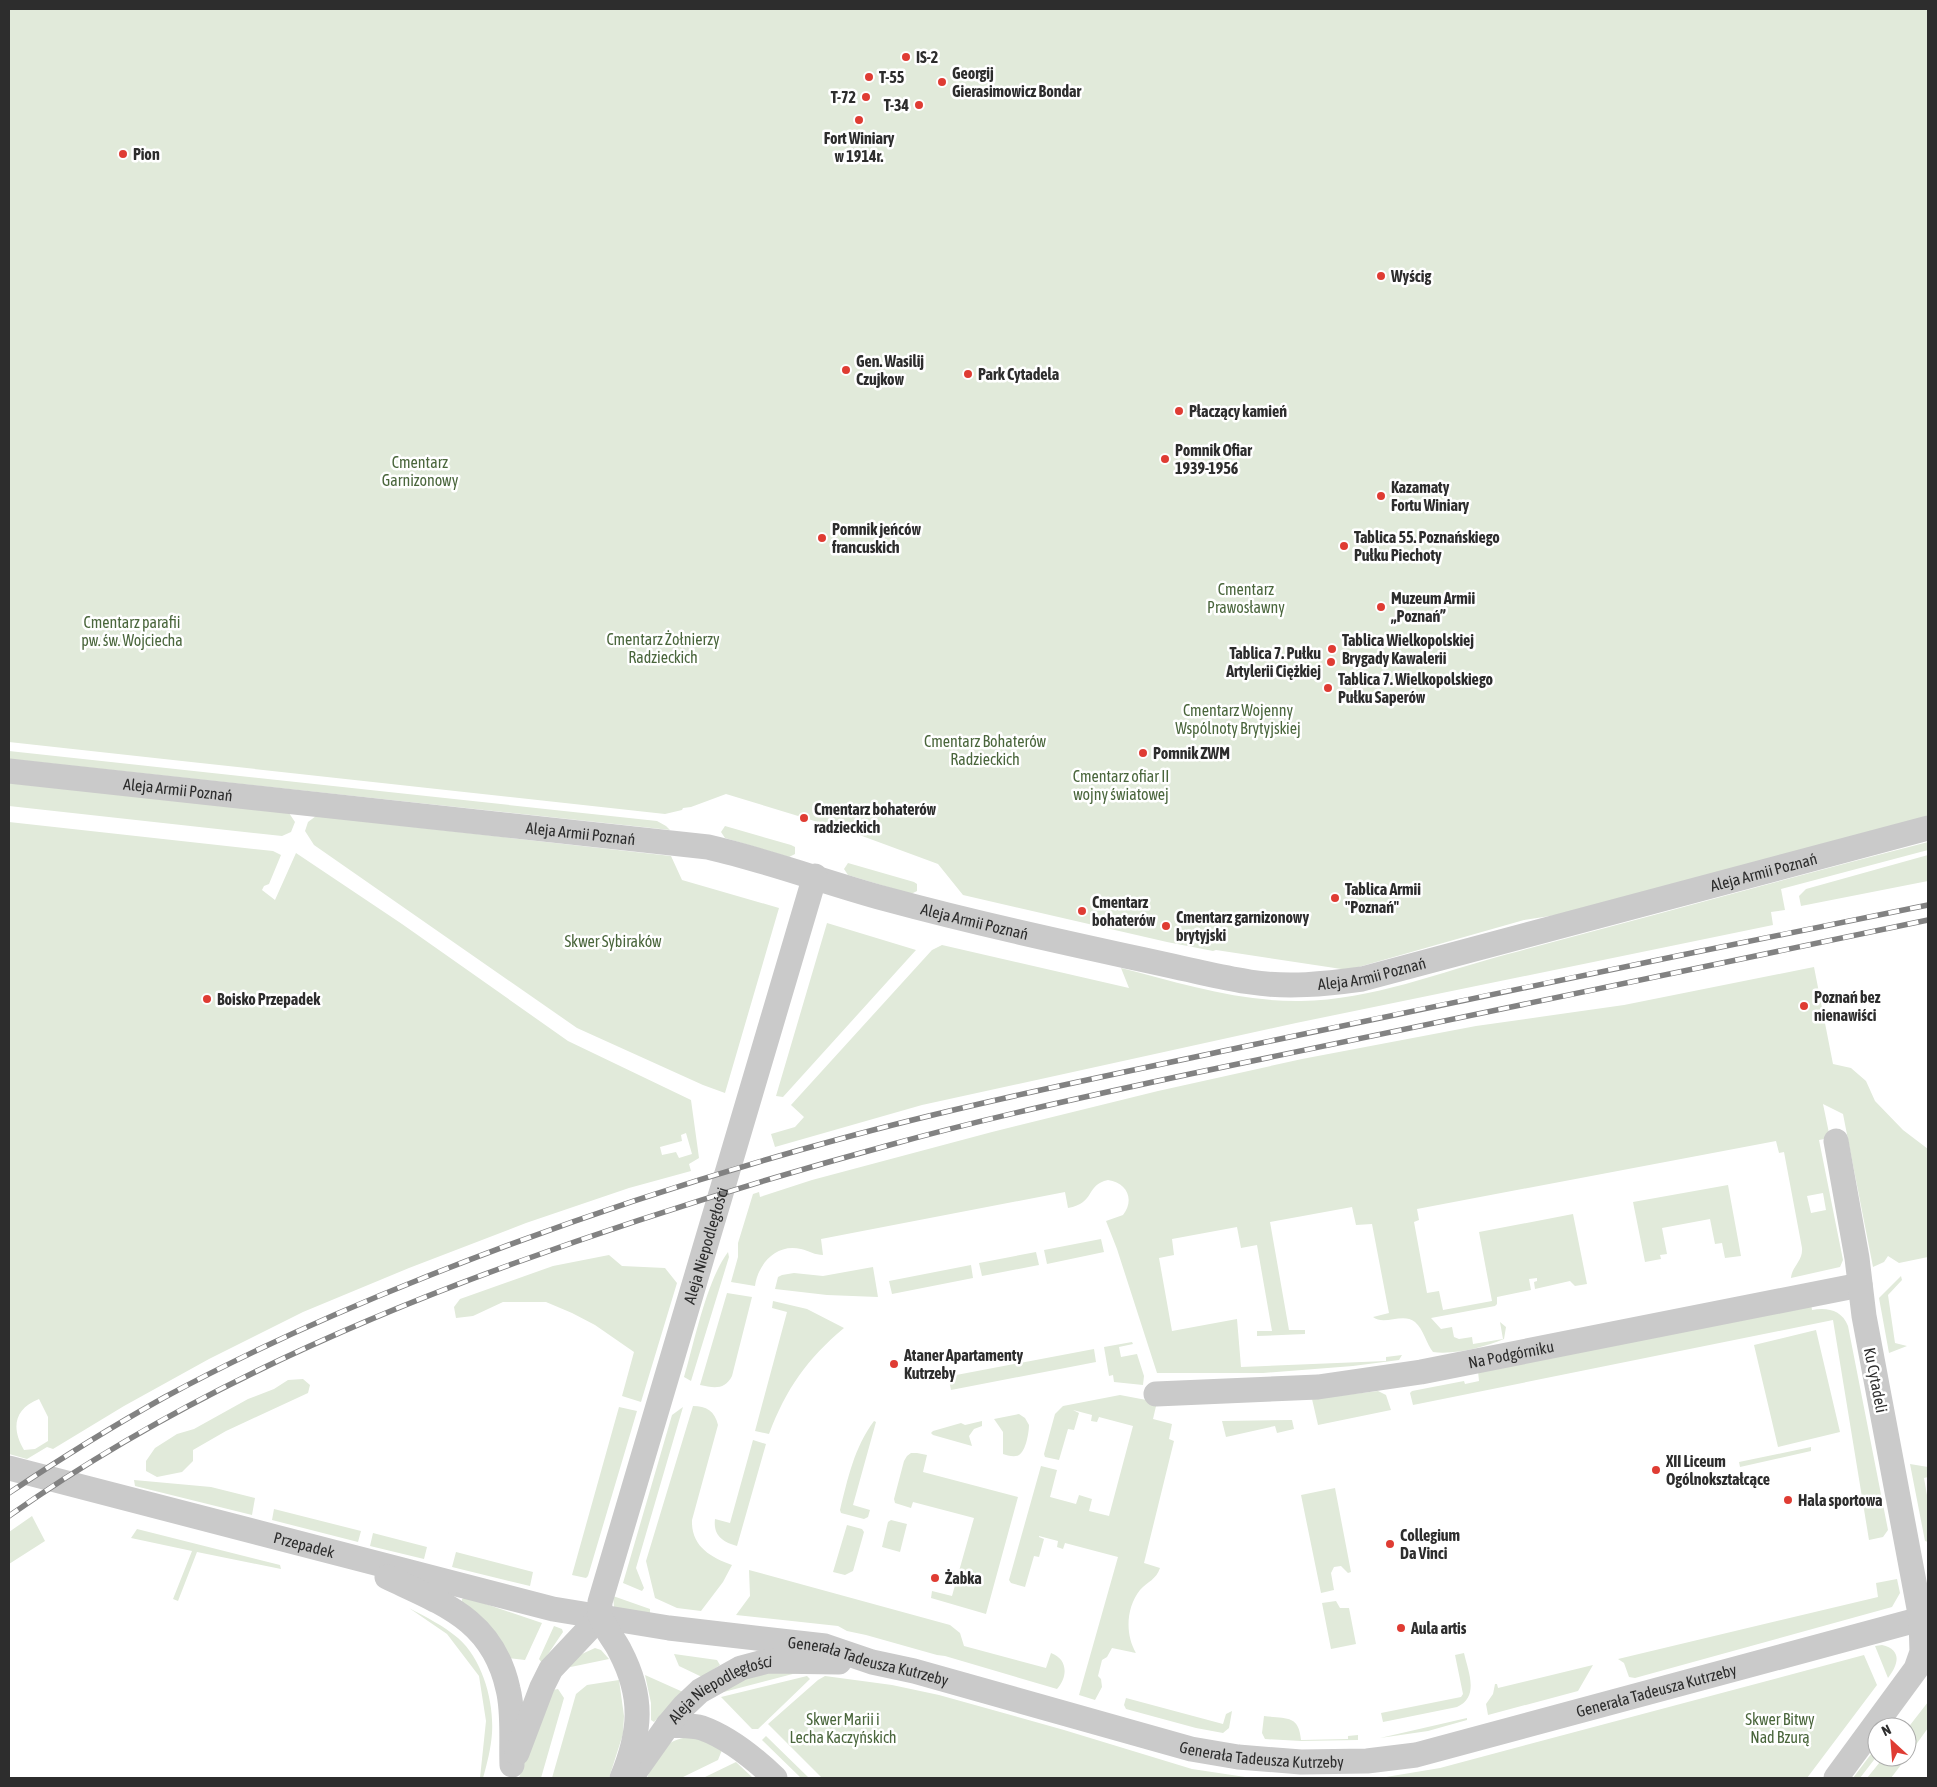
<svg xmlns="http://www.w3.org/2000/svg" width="1937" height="1787" font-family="'Asap Condensed',sans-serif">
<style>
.green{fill:#e1eada;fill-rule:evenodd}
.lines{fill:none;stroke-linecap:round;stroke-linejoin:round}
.minor{stroke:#cacaca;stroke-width:25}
.rail-casing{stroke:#828282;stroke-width:5.5}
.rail{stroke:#fff;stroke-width:4;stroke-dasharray:11;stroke-linecap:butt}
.poi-dot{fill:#df3c33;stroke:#fff;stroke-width:2}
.labels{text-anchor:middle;stroke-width:5;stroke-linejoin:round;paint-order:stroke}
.poi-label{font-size:16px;font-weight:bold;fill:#2d2d2d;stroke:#fff;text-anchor:start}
.park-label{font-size:16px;fill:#4a663c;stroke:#fff}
.street-label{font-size:16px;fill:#2d2d2d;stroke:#fff}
</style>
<rect width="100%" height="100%" fill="#fff"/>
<path class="green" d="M 9,9 L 1928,9 L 1928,816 L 1563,914 L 1524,920 L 1348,970 L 1216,950 L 1213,951 L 1167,942 L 963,895 L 938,864 L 854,833 L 726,794 L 691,807 L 683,808 L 682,810 L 665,814 L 9,742 Z
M 9,751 L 657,821 L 666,826 L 670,830 L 9,759 Z
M 9,783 L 289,813 L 295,822 L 291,832 L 282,836 L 9,806 Z
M 316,816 L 671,856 L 682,880 L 779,908 L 725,1093 L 703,1085 L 577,1028 L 314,845 L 305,831 L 308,822 Z
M 9,822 L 273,851 L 281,855 L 269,884 L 264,886 L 262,890 L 275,900 L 296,853 L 402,924 L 568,1041 L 691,1100 L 699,1158 L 689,1164 L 691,1171 L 629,1188 L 526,1223 L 409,1268 L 303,1312 L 209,1359 L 124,1406 L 53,1449 L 47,1447 L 27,1459 L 9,1454 ZM 686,1133 L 692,1154 L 679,1158 L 676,1152 L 662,1155 L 660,1147 L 682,1141 L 681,1135 ZM 39,1399 L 48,1417 L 48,1441 L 35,1449 L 24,1450 C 11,1428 14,1409 39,1399 Z
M 725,826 L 791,845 L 795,847 L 795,854 L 789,857 L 725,838 L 721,832 Z
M 1928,842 L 1928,850 L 1781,889 L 1785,910 L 1771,912 L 1773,925 L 1296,1023 L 922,1105 L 775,1147 L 771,1134 L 795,1127 L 804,1117 L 791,1105 L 932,950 L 942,945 L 1129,988 L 1121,968 C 1180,983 1239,1002 1301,1001 C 1372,1000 1440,972 1508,954 C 1648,917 1788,878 1928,842 Z
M 1928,855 L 1928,881 L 1801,906 L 1799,896 L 1806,889 Z
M 848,863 L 914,882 L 917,884 L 917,891 L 911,894 L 848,875 L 844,869 Z
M 827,923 L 916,950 L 783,1097 L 776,1096 Z
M 1814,967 L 1833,1064 L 1851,1068 L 1866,1081 L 1875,1101 L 1903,1130 L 1928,1149 L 1928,1257 L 1899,1263 L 1888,1256 L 1884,1262 L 1873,1267 L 1843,1114 L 1823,1104 L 1830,1138 L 1819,1140 L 1843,1260 L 1840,1267 L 1791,1278 C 1792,1266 1803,1261 1802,1248 L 1784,1152 L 1779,1153 L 1776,1141 L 1417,1209 L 1419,1220 L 1414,1222 L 1427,1293 L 1439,1291 L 1443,1310 L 1492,1301 L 1479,1232 L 1573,1214 L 1587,1284 L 1575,1286 L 1570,1281 L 1535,1289 L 1534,1282 L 1537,1281 L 1537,1278 L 1529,1279 L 1531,1290 L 1497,1297 L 1497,1304 L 1495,1306 L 1431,1318 L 1441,1329 L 1452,1327 L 1454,1337 L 1459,1339 L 1472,1337 L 1473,1344 L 1503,1339 L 1500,1322 L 1506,1327 L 1504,1339 C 1485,1347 1454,1355 1433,1352 C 1426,1343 1424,1330 1415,1322 C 1403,1312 1384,1326 1373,1317 L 1389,1313 L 1372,1224 L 1356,1225 L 1352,1207 L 1270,1222 L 1289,1330 L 1305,1330 L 1305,1334 L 1257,1336 L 1257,1331 L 1272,1331 L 1257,1245 L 1241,1248 L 1237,1227 L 1172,1239 L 1174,1255 L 1159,1258 L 1172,1331 L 1237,1319 L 1241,1367 L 1386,1361 L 1386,1357 L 1402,1355 L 1399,1360 L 1353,1366 L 1263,1373 L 1157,1373 L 1117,1249 L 1106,1221 L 1123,1215 C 1135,1199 1127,1183 1108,1180 C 1085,1185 1096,1203 1068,1208 L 1065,1192 L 821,1239 L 823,1255 C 815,1255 809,1251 801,1249 C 776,1243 758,1264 755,1286 L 731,1282 L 738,1257 L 738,1243 L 753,1194 L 759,1192 L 760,1197 L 812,1180 L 992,1132 L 1158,1091 L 1302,1059 L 1476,1026 L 1624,1005 ZM 1823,1193 L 1826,1210 L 1811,1213 L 1807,1196 Z
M 1728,1185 L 1741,1256 L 1725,1258 L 1722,1243 L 1715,1244 L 1710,1219 L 1662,1228 L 1667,1254 L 1660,1255 L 1661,1259 L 1645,1262 L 1633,1202 Z
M 1101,1239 L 1104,1252 L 1047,1264 L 1044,1250 Z
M 728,1252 L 729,1257 L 691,1381 L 684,1377 C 695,1340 706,1282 728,1252 Z
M 1036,1252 L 1039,1265 L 982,1276 L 979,1263 Z
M 609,1255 L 622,1266 L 665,1268 L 677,1283 L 641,1402 L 622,1396 L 634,1352 L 595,1325 L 572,1313 L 546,1302 L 503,1302 L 473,1316 L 456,1318 L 454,1307 L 460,1299 L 553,1266 Z
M 971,1265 L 973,1278 L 892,1294 L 889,1281 Z
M 873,1267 L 878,1297 L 827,1295 L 775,1289 L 778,1277 L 782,1275 L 794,1273 L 823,1276 Z
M 1901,1276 L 1902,1280 L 1888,1295 L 1895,1343 L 1907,1346 L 1889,1353 L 1879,1298 Z
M 727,1293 L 752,1297 L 732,1376 C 725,1390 714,1388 700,1385 Z
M 773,1301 L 807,1309 L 844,1328 C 807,1359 786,1389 769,1434 L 755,1431 L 787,1312 L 772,1308 Z
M 1811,1304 L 1812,1310 C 1827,1307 1842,1310 1848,1326 L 1888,1530 L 1883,1537 L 1869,1540 L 1833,1320 L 1413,1405 L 1410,1393 L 1412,1391 L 1464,1381 L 1465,1384 L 1479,1381 L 1478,1371 Z
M 1816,1330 L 1840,1432 L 1778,1447 L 1754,1345 Z
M 1132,1342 L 1133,1344 L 1119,1347 L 1121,1357 L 1137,1354 L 1144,1376 L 1143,1385 L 1114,1382 L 1113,1375 L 1109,1376 L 1104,1347 Z
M 1094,1349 L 1096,1362 L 951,1390 L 949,1380 L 951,1376 Z
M 303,1379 L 310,1385 L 308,1393 L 226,1431 L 193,1450 L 193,1461 L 182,1472 L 157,1477 L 146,1471 L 146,1461 L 155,1448 L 177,1434 L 194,1429 L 248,1399 L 274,1389 L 288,1380 Z
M 1378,1391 L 1386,1395 L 1391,1410 L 1318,1425 L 1312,1399 Z
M 1120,1395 L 1157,1402 L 1153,1419 L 1172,1424 L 1169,1439 L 1174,1441 L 1144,1563 L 1160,1568 C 1156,1580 1148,1581 1140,1590 C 1126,1608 1125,1634 1136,1653 L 1112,1648 L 1107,1657 L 1102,1660 L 1098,1676 L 1101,1679 L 1102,1687 L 1095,1700 L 1079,1695 L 1118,1557 L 1065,1543 L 1063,1549 L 1057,1547 L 1058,1541 L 1039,1536 L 1039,1537 L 1044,1539 L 1039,1557 L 1034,1556 L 1025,1587 L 1011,1583 L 1009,1580 L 1041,1466 L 1057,1470 L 1050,1497 L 1076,1504 L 1079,1495 L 1092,1499 L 1089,1511 L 1109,1516 L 1133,1426 L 1099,1417 L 1097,1422 L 1091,1421 L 1092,1415 L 1073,1410 L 1079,1413 L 1074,1430 L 1068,1429 L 1059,1460 L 1045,1457 L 1044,1454 L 1055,1414 L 1063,1406 Z
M 693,1406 C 706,1406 715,1411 718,1425 L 692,1520 C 691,1546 710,1557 732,1565 L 723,1582 L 701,1611 L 677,1608 L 655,1598 L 646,1561 Z
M 619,1407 L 637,1411 L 588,1576 L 586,1578 L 572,1575 Z
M 683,1407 L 636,1568 L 644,1588 L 642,1591 L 623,1583 L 672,1415 Z
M 1019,1414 L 1025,1418 L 1029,1425 C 1029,1432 1026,1451 1019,1455 C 1014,1458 1007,1455 1003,1454 L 1003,1432 L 994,1419 Z
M 1292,1420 L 1294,1429 L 1277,1433 L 1275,1426 L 1226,1437 L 1222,1421 Z
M 874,1421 L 876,1422 L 853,1505 L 870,1510 L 868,1517 L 864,1519 L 841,1513 L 840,1510 C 848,1478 854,1448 874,1421 Z
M 982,1421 L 982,1426 L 974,1429 L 969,1436 L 972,1446 L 933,1435 L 931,1433 L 933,1431 L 961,1423 L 965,1425 Z
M 753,1440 L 766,1444 L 737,1546 C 723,1542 713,1536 715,1519 L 730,1523 Z
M 1811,1447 L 1811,1451 L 1740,1467 L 1739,1462 Z
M 911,1453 L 917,1453 L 927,1455 L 923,1472 L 1018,1497 L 986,1614 L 931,1598 L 932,1591 L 952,1596 L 974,1518 L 913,1502 L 911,1508 L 895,1503 L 894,1499 L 904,1461 L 907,1456 Z
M 1910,1464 L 1928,1467 L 1928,1477 L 1924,1478 L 1928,1501 L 1928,1542 L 1925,1541 Z
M 134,1480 L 211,1487 L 255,1498 L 252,1515 L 135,1486 Z
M 1335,1488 L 1351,1572 L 1348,1573 L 1341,1566 L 1334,1567 L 1331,1573 L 1334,1590 L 1321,1593 L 1301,1495 Z
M 274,1509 L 361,1531 L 358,1542 L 272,1520 Z
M 32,1516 L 45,1541 L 9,1564 L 9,1532 Z
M 891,1520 L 907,1524 L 900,1552 L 882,1547 L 888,1522 Z
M 847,1525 L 862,1529 L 864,1532 L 853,1571 L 845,1575 L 833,1572 Z
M 137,1529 L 280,1565 L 281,1569 L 197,1552 L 178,1601 L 173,1599 L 192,1551 L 131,1538 Z
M 373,1533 L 427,1547 L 424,1559 L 370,1546 Z
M 456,1552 L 533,1572 L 530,1586 L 452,1567 Z
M 749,1570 L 950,1625 L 960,1633 L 964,1646 L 1046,1668 L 1051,1653 C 1068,1659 1068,1677 1057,1689 L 945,1656 L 937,1655 L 866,1635 L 847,1631 L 838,1626 L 736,1615 L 750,1596 Z
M 1897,1579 L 1900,1593 L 1892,1607 L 1635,1678 L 1629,1677 L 1624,1663 L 1618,1659 L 1878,1597 L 1876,1583 Z
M 613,1596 L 650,1609 L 650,1614 L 614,1607 Z
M 465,1597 L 542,1623 L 525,1660 L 507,1658 L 462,1602 L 462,1599 Z
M 1336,1601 L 1340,1608 L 1349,1608 L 1356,1644 L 1331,1649 L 1322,1603 Z
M 409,1608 C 426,1617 444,1626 458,1638 C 483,1660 494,1702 492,1733 C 491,1748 487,1764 483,1778 L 480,1778 L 486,1721 L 479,1676 L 447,1634 Z
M 554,1626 L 562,1629 L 563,1632 L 542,1663 L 539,1659 Z
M 1882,1645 C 1903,1650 1898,1665 1888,1678 L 1875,1646 Z
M 595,1648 L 601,1650 L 609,1659 L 561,1669 L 573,1658 Z
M 1464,1653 C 1468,1671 1480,1697 1457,1707 L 1383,1722 L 1381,1713 L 1461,1697 L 1463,1694 L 1455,1655 Z
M 674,1654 L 717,1660 L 720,1665 L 702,1677 L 679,1666 Z
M 1864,1655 L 1877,1685 L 1807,1778 L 1380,1778 L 1440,1768 Z
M 1593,1665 L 1578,1691 L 1488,1715 L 1486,1704 L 1493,1694 L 1495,1684 L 1497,1684 L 1498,1688 Z
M 808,1670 L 716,1694 L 752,1674 Z
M 645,1675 L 683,1692 L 654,1722 L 651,1720 L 651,1703 Z
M 807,1676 L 810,1679 L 758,1729 L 752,1729 L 721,1697 Z
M 825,1676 L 892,1685 L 939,1695 L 1064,1730 L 1192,1769 L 1252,1778 L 822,1778 L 768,1724 L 818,1680 Z
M 619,1680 L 624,1716 L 623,1734 L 609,1778 L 552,1778 L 576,1694 L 587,1685 Z
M 558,1689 L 564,1698 L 541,1778 L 519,1778 L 547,1691 Z
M 1126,1698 L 1223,1724 L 1226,1714 L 1232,1711 L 1229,1728 L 1223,1733 L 1196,1728 L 1126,1709 L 1124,1705 Z
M 1928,1702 L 1928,1728 L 1907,1757 L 1907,1729 Z
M 1264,1716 C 1285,1719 1299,1714 1301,1740 L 1348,1739 L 1348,1736 L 1358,1735 L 1358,1740 L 1301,1741 L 1265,1739 L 1262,1733 Z
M 1467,1718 L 1467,1720 L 1428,1731 L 1380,1738 Z
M 698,1736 L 722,1750 L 718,1760 L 681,1778 L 647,1778 C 659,1750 665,1738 698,1736 Z
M 766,1736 L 809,1778 L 801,1778 L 762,1740 Z
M 1877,1746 L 1877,1756 L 1860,1778 L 1853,1778 Z
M 1884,1757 L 1907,1757 L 1891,1778 L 1867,1778 Z
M 736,1762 L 753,1778 L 703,1778 Z"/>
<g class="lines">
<g class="minor">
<path id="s1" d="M 9,771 L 708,847 C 769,861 827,883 886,899 C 993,928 1100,950 1208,974 C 1222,977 1236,980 1250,982 C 1288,988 1325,984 1362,979 L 1928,828"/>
<path id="s2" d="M 1156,1394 L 1318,1387 L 1421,1372 L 1860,1285"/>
<path id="s3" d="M 9,1468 L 553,1609 L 669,1628 L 825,1646 L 872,1662 L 914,1671 L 1191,1749 L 1238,1757 L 1301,1762 L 1367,1761 L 1416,1755 L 1928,1617"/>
<path d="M 387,1577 C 444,1604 493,1620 508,1689 C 514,1713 511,1741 512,1765"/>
<path d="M 668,1725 C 678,1726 692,1725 702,1728 C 730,1738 754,1758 775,1778"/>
<path d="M 517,1753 L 542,1687 L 551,1669 L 600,1617"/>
<path id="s4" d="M 632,1776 L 668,1725 L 684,1706 L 700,1691 L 741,1668 L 768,1661 L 839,1662"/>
<path id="s5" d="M 622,1778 C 641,1732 644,1697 620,1651 C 615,1640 604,1629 601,1617 C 599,1613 600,1606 600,1602 L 815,876"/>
<path d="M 1836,1778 L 1916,1669 L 1922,1652 L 1921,1619 L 1864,1316 L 1857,1258 L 1836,1141"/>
</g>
<g class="rail-casing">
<path id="rail" d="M 9,1493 C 60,1459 111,1427 165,1397 C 248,1352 335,1313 423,1278 C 558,1224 696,1178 836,1140 C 970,1103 1107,1076 1242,1047 C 1471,998 1699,951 1928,905
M 9,1516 C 163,1407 338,1327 515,1263 C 637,1219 761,1180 886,1146 C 986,1118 1088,1096 1190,1074 L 1928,920"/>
</g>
<use href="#rail" class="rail"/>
</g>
<g class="poi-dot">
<circle cx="906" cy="57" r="5"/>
<circle cx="869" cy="77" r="5"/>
<circle cx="942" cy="82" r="5"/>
<circle cx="866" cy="97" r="5"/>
<circle cx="919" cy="105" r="5"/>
<circle cx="859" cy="120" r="5"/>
<circle cx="123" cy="154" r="5"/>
<circle cx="1381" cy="276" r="5"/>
<circle cx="846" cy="370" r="5"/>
<circle cx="968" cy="374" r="5"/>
<circle cx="1179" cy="411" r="5"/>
<circle cx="1165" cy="459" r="5"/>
<circle cx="1381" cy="496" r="5"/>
<circle cx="822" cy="538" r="5"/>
<circle cx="1344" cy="546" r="5"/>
<circle cx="1381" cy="607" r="5"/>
<circle cx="1332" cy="649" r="5"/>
<circle cx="1331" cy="662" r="5"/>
<circle cx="1328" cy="688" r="5"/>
<circle cx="1143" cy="753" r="5"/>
<circle cx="804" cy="818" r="5"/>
<circle cx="1335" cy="898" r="5"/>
<circle cx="1082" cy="911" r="5"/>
<circle cx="1166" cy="926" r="5"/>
<circle cx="207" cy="999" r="5"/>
<circle cx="1804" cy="1006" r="5"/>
<circle cx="894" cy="1364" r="5"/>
<circle cx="1656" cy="1470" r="5"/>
<circle cx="1788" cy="1500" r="5"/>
<circle cx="1390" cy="1544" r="5"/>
<circle cx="935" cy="1578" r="5"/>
<circle cx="1401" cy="1628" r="5"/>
</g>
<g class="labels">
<g class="poi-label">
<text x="916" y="63">IS-2</text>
<text x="952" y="79">Georgij<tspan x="952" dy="18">Gierasimowicz Bondar</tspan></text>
<text x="879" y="83">T-55</text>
<text x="856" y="103" text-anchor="end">T-72</text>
<text x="909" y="111" text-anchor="end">T-34</text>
<text x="859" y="144" text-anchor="middle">Fort Winiary<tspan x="859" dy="18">w 1914r.</tspan></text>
<text x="133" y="160">Pion</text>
<text x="1391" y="282">Wyścig</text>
<text x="856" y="367">Gen. Wasilij<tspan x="856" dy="18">Czujkow</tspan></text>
<text x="978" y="380">Park Cytadela</text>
<text x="1189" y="417">Płaczący kamień</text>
<text x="1175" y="456">Pomnik Ofiar<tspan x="1175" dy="18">1939-1956</tspan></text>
<text x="1391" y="493">Kazamaty<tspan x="1391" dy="18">Fortu Winiary</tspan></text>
<text x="832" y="535">Pomnik jeńców<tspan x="832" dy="18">francuskich</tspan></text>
<text x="1354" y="543">Tablica 55. Poznańskiego<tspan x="1354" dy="18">Pułku Piechoty</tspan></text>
<text x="1391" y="604">Muzeum Armii<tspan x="1391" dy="18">„Poznań”</tspan></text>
<text x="1342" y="646">Tablica Wielkopolskiej<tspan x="1342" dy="18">Brygady Kawalerii</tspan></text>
<text x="1321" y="659" text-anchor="end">Tablica 7. Pułku<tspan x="1321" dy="18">Artylerii Ciężkiej</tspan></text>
<text x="1338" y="685">Tablica 7. Wielkopolskiego<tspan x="1338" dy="18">Pułku Saperów</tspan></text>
<text x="1153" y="759">Pomnik ZWM</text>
<text x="814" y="815">Cmentarz bohaterów<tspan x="814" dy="18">radzieckich</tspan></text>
<text x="1345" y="895">Tablica Armii<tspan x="1345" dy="18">"Poznań"</tspan></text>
<text x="1092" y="908">Cmentarz<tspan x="1092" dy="18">bohaterów</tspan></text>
<text x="1176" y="923">Cmentarz garnizonowy<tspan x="1176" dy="18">brytyjski</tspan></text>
<text x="1814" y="1003">Poznań bez<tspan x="1814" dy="18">nienawiści</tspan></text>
<text x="217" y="1005">Boisko Przepadek</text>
<text x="904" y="1361">Ataner Apartamenty<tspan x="904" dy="18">Kutrzeby</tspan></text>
<text x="1666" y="1467">XII Liceum<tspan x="1666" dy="18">Ogólnokształcące</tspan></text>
<text x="1798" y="1506">Hala sportowa</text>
<text x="1400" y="1541">Collegium<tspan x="1400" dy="18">Da Vinci</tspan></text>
<text x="945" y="1584">Żabka</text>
<text x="1411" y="1634">Aula artis</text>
</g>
<g class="park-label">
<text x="420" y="468">Cmentarz<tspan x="420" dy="18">Garnizonowy</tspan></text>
<text x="1246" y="595">Cmentarz<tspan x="1246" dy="18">Prawosławny</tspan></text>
<text x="132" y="628">Cmentarz parafii<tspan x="132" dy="18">pw. św. Wojciecha</tspan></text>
<text x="663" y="645">Cmentarz Żołnierzy<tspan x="663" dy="18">Radzieckich</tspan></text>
<text x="1238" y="716">Cmentarz Wojenny<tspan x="1238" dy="18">Wspólnoty Brytyjskiej</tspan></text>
<text x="985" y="747">Cmentarz Bohaterów<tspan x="985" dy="18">Radzieckich</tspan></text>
<text x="1121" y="782">Cmentarz ofiar II<tspan x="1121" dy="18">wojny światowej</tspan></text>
<text x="613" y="947">Skwer Sybiraków</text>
<text x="843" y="1725">Skwer Marii i<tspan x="843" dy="18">Lecha Kaczyńskich</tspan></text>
<text x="1780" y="1725">Skwer Bitwy<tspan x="1780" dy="18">Nad Bzurą</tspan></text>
</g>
<g class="street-label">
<text dy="6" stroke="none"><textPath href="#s1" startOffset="170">Aleja Armii Poznań</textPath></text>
<text dy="6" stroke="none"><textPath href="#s1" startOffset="575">Aleja Armii Poznań</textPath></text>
<text dy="6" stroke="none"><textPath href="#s1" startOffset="1790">Aleja Armii Poznań</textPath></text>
<text dy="6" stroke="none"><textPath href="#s1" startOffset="980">Aleja Armii Poznań</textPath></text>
<text dy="6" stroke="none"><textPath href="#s1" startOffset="1385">Aleja Armii Poznań</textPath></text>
<text dy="6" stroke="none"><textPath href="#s5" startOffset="558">Aleja Niepodległości</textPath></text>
<text dy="6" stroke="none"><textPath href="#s2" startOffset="358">Na Podgórniku</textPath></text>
<text transform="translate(1876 1380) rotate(79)" y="6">Ku Cytadeli</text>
<text dy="6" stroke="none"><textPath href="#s3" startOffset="305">Przepadek</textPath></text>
<text dy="6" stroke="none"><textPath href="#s3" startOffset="882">Generała Tadeusza Kutrzeby</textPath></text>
<text dy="6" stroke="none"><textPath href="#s3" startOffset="1692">Generała Tadeusza Kutrzeby</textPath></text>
<text dy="6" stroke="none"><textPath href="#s4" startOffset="128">Aleja Niepodległości</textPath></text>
<text dy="6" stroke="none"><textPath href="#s3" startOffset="1288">Generała Tadeusza Kutrzeby</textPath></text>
</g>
</g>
<rect width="1937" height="1787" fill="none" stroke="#2d2d2d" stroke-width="20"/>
<g transform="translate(1892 1742) rotate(334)"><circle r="24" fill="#ffffff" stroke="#ababab"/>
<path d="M0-4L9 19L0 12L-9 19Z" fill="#df3c33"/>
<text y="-8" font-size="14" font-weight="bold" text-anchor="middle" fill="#2d2d2d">N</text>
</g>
</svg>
